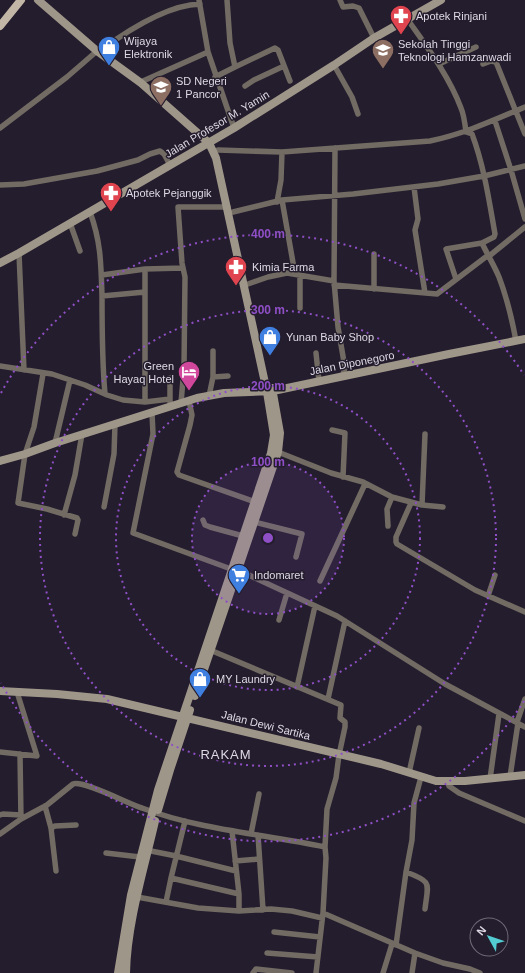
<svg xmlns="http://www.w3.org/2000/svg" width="525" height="973" font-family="Helvetica,sans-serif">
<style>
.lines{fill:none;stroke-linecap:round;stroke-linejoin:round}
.street{stroke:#716b63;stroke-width:5.5}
.secondary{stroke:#9e9689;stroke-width:8}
.primary{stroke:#c2b7a6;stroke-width:8}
.ring{fill:none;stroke:#8f4fc7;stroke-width:2;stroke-dasharray:2 4}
.labels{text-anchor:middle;stroke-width:3;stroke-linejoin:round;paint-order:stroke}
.poi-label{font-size:11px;fill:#ded9e5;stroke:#241d2d;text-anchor:start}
.street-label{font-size:11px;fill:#ded9e5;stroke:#241d2d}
.quarter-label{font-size:13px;letter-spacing:1px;fill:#ded9e5;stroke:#241d2d}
.centre{fill:#8f4fc7;stroke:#241d2d;stroke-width:2}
.ring-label{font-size:12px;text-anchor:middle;font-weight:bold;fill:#8f4fc7;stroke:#241d2d;stroke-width:3;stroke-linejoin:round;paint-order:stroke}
</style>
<rect width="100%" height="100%" fill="#241d2d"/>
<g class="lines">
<path class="street" d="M 199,0 L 208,52 L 234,128
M 340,0 L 343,7 L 353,6 L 359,8 L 374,38
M 408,20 C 427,47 449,76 461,108 C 464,115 465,124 466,132 L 472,134 C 484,166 489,200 495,234 L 494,237 L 482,243
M 101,50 C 127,31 167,5 200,4
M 439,64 L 476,47
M 483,64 L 491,61 L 496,62 L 525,134
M 334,65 L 352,97 L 358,114
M 235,67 L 275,48 L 278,50 L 290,81
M 215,77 L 235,67 L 230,43 L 227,0
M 143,81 L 208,52
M 245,86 L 254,80 L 284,66
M 495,121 L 511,170 L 525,219
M 0,128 L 67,77 L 97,51
M 335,148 L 334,281 L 338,327 L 345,368 L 342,377
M 218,150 L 282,152 L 430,141 C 464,134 494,120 525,107
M 0,185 L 24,184 L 97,171 L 138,160 L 150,154 L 160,151 L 164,154 L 170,165
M 414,187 L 418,219 L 415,230 L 425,293
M 282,200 L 295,274
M 277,202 L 281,180 L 282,152
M 90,212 C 101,242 101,264 102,296 C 102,328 102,361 105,394
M 233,212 L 282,200 L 353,194 L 438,184 L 484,176 L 525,166
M 70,223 L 80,251
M 19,253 L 24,370
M 488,257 L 525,227
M 102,275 L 145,269 L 183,268
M 300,275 L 300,308
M 456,279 L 446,249 L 482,243 C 487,254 494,265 499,277 C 507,298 512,319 516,341
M 248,284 L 268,277 L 287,273 L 334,281
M 334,285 L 437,294 L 487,256
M 374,289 L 374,254
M 102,296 L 145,292
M 316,353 L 319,381
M 0,366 L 52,374 L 85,385 L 107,395 L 123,400 L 145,402 L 170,399
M 43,374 L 34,427 L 25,454 L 18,503 L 47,509 L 77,518 L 78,520 L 75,534
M 213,377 L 228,376
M 209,396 L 213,377 L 213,351
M 189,401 L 192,415 L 190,425 L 177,472 L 179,475 L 258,503
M 145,402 L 145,269
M 170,402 L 170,378
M 181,403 L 184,368 L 185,277 L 182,263 L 178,207 L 228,207
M 152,413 L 153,434 L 133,533 L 231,569
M 332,430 L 345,433 L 343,477
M 55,443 L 70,380
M 278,452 L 331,473 L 363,482 L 392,497 L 422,505 L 443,507
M 411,503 L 396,537 L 396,542 L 397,544 L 475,590 L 525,612
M 422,505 L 425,434
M 104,507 L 114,454 L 115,424
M 64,515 L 75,475 L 82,434
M 203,520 L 205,525 L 210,527 L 243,536
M 254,522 L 302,534 L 296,557
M 388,526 L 387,509 L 392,497
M 238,570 L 337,616 L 445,684 L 525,727
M 320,581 L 365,484
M 488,596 L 495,575
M 279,620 L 287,593
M 210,650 L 341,705 L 340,718 L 345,722 L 345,727 L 339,755 L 336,778 L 327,809 L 325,847
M 297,687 L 315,606
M 328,699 L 345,621
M 517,722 L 525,699
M 0,752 L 37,756 L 17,692
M 20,754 L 21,819
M 409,773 L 419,728
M 510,777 L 518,723
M 490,779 L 499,714
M 448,782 L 449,786 L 459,793 L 525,821
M 45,806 L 51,828 L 56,871
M 0,815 L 3,814 L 21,815
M 51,828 L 55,826 L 76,825
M 232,831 L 239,894 L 239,911
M 0,834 L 21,819 L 47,805 L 73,784 C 83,780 129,804 142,808 C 200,830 264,834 325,847 L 326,858 L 323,913 L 316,973
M 251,834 L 259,794
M 258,835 L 263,910
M 146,850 L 176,856 L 236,871
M 106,853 L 140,857
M 235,861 L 258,859
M 406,872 C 433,882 428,883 425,909
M 171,878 L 239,894
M 137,897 L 198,908 L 239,911 L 271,909 L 292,911 L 322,918
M 166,902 L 171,878 L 185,821
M 323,913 L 415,953 L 443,963 L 470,969 L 480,973
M 274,932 L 320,937
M 396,945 L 406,872 L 412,840 L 414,803 L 421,777
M 267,953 L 318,957
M 253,973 L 256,969 L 292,973
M 383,973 L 392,944
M 412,973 L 415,953"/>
<path class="secondary" d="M 38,0 L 97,51 L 141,83 L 209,143 L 216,158 L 267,392 L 274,435 L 271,453 L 158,790 L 131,895 L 118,973
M 0,263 L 19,253 L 234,128 L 334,65 L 374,38 L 441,0
M 0,461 L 25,454 L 55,443 L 197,398 L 224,393 L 273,391 L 449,354 L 525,339
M 0,691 L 57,694 L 107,699 L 381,764 L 436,781 L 465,781 L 525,775
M 195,696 L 278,452 L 280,433 L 272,388
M 158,810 L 170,770 L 190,710
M 126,973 C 127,923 144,869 155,821"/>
<path class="primary" d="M 0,26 L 21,0"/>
</g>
<circle cx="268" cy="538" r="76" fill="#8f4fc7" fill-opacity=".12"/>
<g class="ring">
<circle cx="268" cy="538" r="76"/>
<circle cx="268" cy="538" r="152"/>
<circle cx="268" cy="538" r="228"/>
<path d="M524 701A304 304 0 0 1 1 683M1 393A304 304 0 0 1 524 375"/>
</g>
<defs>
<g id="pharmacy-pin" transform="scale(1.15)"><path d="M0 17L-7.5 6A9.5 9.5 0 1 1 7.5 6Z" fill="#e0444e" stroke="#241d2d"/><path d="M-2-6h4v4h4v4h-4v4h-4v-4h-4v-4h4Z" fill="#fff"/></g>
<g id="shop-pin" transform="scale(1.15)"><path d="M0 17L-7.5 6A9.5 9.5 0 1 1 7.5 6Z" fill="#3f7fe0" stroke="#241d2d"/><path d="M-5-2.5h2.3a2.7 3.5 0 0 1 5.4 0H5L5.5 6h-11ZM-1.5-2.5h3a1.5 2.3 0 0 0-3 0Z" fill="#fff"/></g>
<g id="university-pin" transform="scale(1.15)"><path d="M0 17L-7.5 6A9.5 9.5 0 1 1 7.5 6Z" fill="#8d6e63" stroke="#241d2d"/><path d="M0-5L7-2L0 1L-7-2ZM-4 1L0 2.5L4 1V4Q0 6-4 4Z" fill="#fff"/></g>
<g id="school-pin" transform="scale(1.15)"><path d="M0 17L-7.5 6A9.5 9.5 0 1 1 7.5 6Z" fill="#8d6e63" stroke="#241d2d"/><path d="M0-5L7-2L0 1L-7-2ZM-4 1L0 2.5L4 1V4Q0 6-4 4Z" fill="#fff"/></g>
<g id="hotel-pin" transform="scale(1.15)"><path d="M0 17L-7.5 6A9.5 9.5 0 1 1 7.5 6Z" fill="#d1479c" stroke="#241d2d"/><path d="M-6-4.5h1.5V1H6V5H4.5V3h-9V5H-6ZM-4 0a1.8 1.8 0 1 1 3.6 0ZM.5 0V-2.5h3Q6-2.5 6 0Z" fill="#fff"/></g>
<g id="supermarket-pin" transform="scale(1.15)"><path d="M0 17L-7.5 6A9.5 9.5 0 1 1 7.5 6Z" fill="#3f7fe0" stroke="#241d2d"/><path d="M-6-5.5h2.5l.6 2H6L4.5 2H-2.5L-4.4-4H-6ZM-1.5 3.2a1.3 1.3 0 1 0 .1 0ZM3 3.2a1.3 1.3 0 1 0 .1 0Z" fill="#fff"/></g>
</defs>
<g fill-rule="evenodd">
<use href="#pharmacy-pin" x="401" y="16"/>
<use href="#shop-pin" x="109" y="47"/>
<use href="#university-pin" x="383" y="50"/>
<use href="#school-pin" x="161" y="87"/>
<use href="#pharmacy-pin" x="111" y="193"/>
<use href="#pharmacy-pin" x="236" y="267"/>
<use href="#shop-pin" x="270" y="337"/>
<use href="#hotel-pin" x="189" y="372"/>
<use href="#supermarket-pin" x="239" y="575"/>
<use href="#shop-pin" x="200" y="679"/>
</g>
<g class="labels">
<g class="poi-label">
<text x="416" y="20">Apotek Rinjani</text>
<text x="124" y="45">Wijaya<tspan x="124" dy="13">Elektronik</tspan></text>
<text x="398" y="48">Sekolah Tinggi<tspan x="398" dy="13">Teknologi Hamzanwadi</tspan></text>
<text x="176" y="85">SD Negeri<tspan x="176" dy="13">1 Pancor</tspan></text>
<text x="126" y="197">Apotek Pejanggik</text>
<text x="252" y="271">Kimia Farma</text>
<text x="286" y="341">Yunan Baby Shop</text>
<text x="174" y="370" text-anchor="end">Green<tspan x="174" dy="13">Hayaq Hotel</tspan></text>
<text x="254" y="579">Indomaret</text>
<text x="216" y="683">MY Laundry</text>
</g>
<g class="street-label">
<text transform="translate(217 124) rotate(-31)" y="4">Jalan Profesor M. Yamin</text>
<text transform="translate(352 363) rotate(-11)" y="4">Jalan Diponegoro</text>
<text transform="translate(266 725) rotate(14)" y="4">Jalan Dewi Sartika</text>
</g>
<g class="quarter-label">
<text x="226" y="759">RAKAM</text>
</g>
</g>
<circle cx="268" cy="538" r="6" class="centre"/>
<g class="ring-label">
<text x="268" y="238">400 m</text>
<text x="268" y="314">300 m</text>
<text x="268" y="390">200 m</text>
<text x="268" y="466">100 m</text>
</g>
<g transform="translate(489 937) rotate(310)"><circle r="19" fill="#241d2d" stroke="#6e6877"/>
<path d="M0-3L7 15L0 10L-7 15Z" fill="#52ccd0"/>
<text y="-6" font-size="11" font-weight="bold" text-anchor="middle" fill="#ded9e5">N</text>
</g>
</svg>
